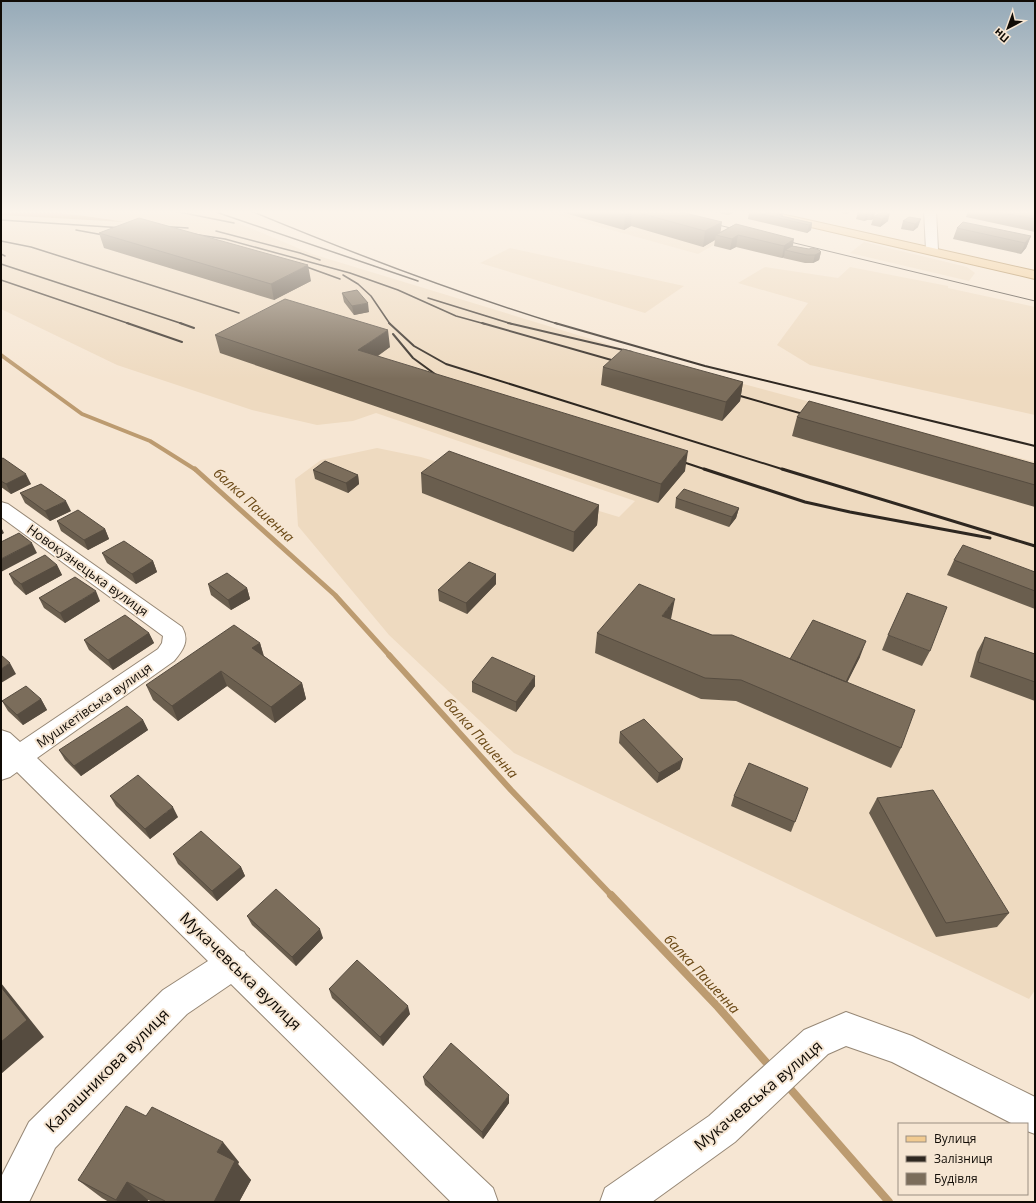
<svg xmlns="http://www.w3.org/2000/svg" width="1036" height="1203" font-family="'Open Sans',sans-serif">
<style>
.built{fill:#eedac0}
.forest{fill:#bf9e73}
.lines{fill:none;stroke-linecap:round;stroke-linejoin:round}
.stream-far3{stroke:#bc9b70;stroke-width:4}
.stream-far2{stroke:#bc9b70;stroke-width:5}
.stream-far1{stroke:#bc9b70;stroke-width:6}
.stream{stroke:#bc9b70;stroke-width:8}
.minor-casing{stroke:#968775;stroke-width:2}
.major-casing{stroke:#9c702f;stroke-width:2}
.minor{fill:#fff;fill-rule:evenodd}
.major{fill:#f1ca90;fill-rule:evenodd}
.tram{stroke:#2e2720;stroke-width:1}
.rail-far2{stroke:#2e2720;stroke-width:1.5}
.rail-far1{stroke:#2e2720;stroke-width:2}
.rail{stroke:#2e2720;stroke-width:3}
.wall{fill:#6a5e4e}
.shaded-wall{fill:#564c40}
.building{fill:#7b6d5b;stroke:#564c40}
.labels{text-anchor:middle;stroke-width:4;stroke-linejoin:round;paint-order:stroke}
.street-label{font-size:13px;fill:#100b05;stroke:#f6e6d3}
.water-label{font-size:14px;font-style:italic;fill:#6b4916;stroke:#f6e6d3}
.near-street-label{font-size:16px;fill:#100b05;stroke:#f6e6d3}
</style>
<rect width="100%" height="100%" fill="#f6e6d3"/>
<path class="built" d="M 27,211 L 210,211 L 312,254 L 699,372 L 1035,462 L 1035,990 L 1029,999 L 514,753 L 389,635 L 298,526 L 295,479 L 321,460 L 377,448 L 421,457 L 619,517 L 635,501 L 376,413 L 353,421 L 317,425 L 252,410 L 117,365 L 1,309 L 1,215 L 120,221 L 91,216 Z
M 543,211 L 648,211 L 735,233 L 698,254 Z
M 864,242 L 967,267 L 975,273 L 969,281 L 850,253 Z
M 510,248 L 684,286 L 645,313 L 480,263 Z
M 765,267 L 838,278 L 850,267 L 948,286 L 948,288 L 1035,307 L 1035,415 L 810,365 L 777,345 L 808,303 L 738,283 Z"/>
<path class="forest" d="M 1,211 C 42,210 83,215 124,222 L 1,215 Z"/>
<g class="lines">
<path class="stream-far3" d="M 1,355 L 82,414 L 150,441 L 196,470"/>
<path class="stream-far2" d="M 195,469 L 335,595 L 390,656"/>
<path class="stream-far1" d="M 389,655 L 511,790 L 612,896"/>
<path class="stream" d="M 611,895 L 718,1007 L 772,1069
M 786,1084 L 889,1202"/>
<g class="minor-casing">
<path id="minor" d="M 924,211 L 936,211 L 938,250 L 936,253 L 928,253 L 926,250 Z
M 1,502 L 8,504 L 182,627 C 190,641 183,650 174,661 L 37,758 L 240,950 L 244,952 L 246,955 L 493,1188 L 498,1202 L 451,1202 L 231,984 L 187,1014 L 55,1148 L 29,1202 L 1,1202 L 1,1177 L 29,1122 L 163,990 L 208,961 L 17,772 L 10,777 L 1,780 L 1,730 L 10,733 L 20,742 L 158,649 L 162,643 L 163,636 L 1,517 Z
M 846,1012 L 912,1036 L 1035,1097 L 1035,1134 L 1027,1131 L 1027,1124 L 1013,1124 L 892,1062 L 846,1046 L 828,1054 L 735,1142 L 652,1202 L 600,1202 L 605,1188 L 709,1116 L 804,1030 Z"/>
</g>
<g class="major-casing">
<path id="major" d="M 749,211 L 768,211 L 1035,271 L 1035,279 L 755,214 Z"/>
</g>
<use href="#minor" class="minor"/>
<use href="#major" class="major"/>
<path class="tram" d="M 710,223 L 739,230
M 782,240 L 1035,301"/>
<path class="rail-far2" d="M 174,211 L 234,223
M 213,211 L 418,281
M 251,211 C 352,253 454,292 558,324
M 1,220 L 124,228
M 157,226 L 188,228
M 76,230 L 109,236
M 216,231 L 300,253 L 320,260
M 180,232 L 225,239 L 350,273 L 398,290 L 456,316 L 485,324
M 1,241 L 31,247 L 239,313
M 1,254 L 5,256
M 1,264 L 183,324
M 304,266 L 340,279
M 343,275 L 358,284 L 371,296 L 390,324
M 1,280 L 130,324
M 428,298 L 512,324"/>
<path class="rail-far1" d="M 127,323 L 182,342
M 180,323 L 194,328
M 389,323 L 414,346 L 446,364 L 785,470
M 482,323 L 622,363
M 508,323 L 632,352
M 555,323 L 705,366 L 1035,446
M 393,334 L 413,358 L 439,377
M 730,393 L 810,416
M 677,460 L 707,470"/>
<path class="rail" d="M 704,469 L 805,502 L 850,512 L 990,538
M 782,469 L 1035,546"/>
</g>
<path class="wall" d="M 558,211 L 677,211 L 720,232 L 736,224 L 793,246 L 821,252 L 819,260 L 813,263 L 805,263 L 783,258 L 784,257 L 782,258 L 736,247 L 730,250 L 714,246 L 715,240 L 703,247 L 631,226 L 624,230 Z
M 711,211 L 734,211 L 734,212 L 728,215 Z
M 749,211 L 783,216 L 812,223 L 811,230 L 807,233 L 748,219 Z
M 836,211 L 852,211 L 846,214 Z
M 872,211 L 874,217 L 888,221 L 880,227 L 871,225 L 873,219 L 871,220 L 867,220 L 864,221 L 856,219 L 858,212 Z
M 968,211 L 1025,211 L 1035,213 L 1035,232 L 966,217 Z
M 909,217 L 918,227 L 913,231 L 901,229 L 903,221 Z
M 957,228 L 1031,236 L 1026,248 L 1021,254 L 953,239 Z
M 99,233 L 311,281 L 274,300 L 104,248 Z
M 342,293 L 369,312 L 354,315 L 344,302 Z
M 215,335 L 390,347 L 378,356 L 685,471 L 658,503 L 220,353 Z
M 603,367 L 743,382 L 740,401 L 722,421 L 601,385 Z
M 797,417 L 1035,464 L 1035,507 L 792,436 Z
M 1,459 L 31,484 L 11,494 L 1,487 Z
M 313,470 L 358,475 L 359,484 L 348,493 L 315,479 Z
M 421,473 L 599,505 L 597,525 L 573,552 L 422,493 Z
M 20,493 L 71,511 L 50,521 L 25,503 Z
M 676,498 L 739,508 L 736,518 L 729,527 L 675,508 Z
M 57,521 L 105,529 L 109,539 L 88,550 L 61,531 Z
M 102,553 L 153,561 L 157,572 L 136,584 L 107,563 Z
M 954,560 L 1035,572 L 1035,609 L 947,575 Z
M 57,565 L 62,575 L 26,595 L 14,584 L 9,574 Z
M 496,574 L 496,584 L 467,614 L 439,601 L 438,590 Z
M 208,584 L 247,588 L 250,599 L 231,610 L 211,595 Z
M 39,598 L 100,601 L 65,623 L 44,608 Z
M 671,619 L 671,620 L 712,635 L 790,659 L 860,657 L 847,682 L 901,748 L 891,768 L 736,701 L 701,699 L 595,653 L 597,633 Z
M 149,633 L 154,643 L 113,670 L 89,650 L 84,640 Z
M 888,635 L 930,651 L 922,666 L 882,650 Z
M 985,637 L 1035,654 L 1035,701 L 970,677 L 977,652 Z
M 260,643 L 264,656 L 302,683 L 306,699 L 275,723 L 227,686 L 178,721 L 153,700 L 146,685 Z
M 472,682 L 535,686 L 516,712 L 472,692 Z
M 41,699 L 47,710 L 23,725 L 8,711 L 2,701 Z
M 143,720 L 148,730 L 81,776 L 65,760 L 59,750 Z
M 620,732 L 680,769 L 657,783 L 619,743 Z
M 808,788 L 791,832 L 731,806 L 734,796 Z
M 110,796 L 178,817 L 150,839 L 116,806 Z
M 877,798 L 1009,913 L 997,927 L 936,937 L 869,813 Z
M 173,854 L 241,867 L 245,876 L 217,901 L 178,864 Z
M 247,916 L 323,938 L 296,966 L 252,925 Z
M 329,989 L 410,1014 L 383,1046 L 332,998 Z
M 423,1077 L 509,1103 L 483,1139 L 425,1085 Z
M 239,1162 L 238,1164 L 251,1180 L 239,1202 L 153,1202 L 148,1200 L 147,1202 L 109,1202 L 102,1198 L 78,1180 Z"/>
<path class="shaded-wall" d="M 632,211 L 631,226 L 624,230 L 625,215 Z
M 731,211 L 734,211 L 734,212 L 728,215 L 729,212 Z
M 847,211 L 852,211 L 846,214 Z
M 876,211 L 874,217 L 873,217 L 873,219 L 871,220 L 873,213 Z
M 869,212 L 867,220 L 864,221 L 866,214 Z
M 890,213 L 888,221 L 880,227 L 882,219 Z
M 921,219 L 918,227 L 913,231 L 915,224 Z
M 722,222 L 720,236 L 716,235 L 715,240 L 703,247 L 705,231 Z
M 812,223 L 811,230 L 807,233 L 809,225 Z
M 738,235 L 736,247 L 730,250 L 732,239 Z
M 1031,236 L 1026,248 L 1021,254 L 1025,243 Z
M 794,239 L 792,251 L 785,250 L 784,257 L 782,258 L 784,246 Z
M 821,252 L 819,260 L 813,263 L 815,255 Z
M 308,265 L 311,281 L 274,300 L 271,284 Z
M 368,303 L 369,312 L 354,315 L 352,306 Z
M 388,330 L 390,347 L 361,367 L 358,350 Z
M 743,382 L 740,401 L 722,421 L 726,402 Z
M 688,451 L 685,471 L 658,503 L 661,484 Z
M 26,474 L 31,484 L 11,494 L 6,484 Z
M 358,475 L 359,484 L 348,493 L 346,483 Z
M 66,501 L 71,511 L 50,521 L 45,511 Z
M 599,505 L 597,525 L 573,552 L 574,532 Z
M 739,508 L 736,518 L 729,527 L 732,517 Z
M 1,527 L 4,533 L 1,535 Z
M 105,529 L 109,539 L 88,550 L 84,540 Z
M 32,543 L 37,553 L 1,572 L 1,559 Z
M 153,561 L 157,572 L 136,584 L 132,574 Z
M 57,565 L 62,575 L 26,595 L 21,584 Z
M 496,574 L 496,584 L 467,614 L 466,603 Z
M 247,588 L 250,599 L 231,610 L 228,600 Z
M 96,591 L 100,601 L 65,623 L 60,613 Z
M 675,599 L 671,619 L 659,637 L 662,616 Z
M 149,633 L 154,643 L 113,670 L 108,660 Z
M 866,641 L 860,657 L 838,701 L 844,685 Z
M 260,643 L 264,658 L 252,648 Z
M 10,663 L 16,674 L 1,683 L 1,669 Z
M 221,671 L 227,686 L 178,721 L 172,706 Z
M 535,676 L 535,686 L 516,712 L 516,702 Z
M 302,683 L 306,699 L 275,723 L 271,707 Z
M 41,699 L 47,710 L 23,725 L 17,715 Z
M 143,720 L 148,730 L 81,776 L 74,766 Z
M 683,759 L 680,769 L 657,783 L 659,773 Z
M 173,807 L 178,817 L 150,839 L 145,829 Z
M 241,867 L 245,876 L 217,901 L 212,891 Z
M 320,929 L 323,938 L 296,966 L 292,957 Z
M 1,983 L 44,1037 L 1,1074 Z
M 408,1006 L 410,1014 L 383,1046 L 380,1037 Z
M 509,1095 L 509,1103 L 483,1139 L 482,1132 Z
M 223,1142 L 239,1162 L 238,1164 L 251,1180 L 239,1202 L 214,1202 L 217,1152 Z
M 127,1182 L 148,1200 L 147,1202 L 118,1202 L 116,1200 Z"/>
<path class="building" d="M 610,211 L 677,211 L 722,222 L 705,231 L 632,211 L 625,215 Z
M 749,211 L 764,211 L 783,215 L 781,216 L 812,223 L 809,225 Z
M 860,211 L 876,211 L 873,213 L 869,212 L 866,214 L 858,212 Z
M 992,211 L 1025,211 L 1035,213 L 1035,219 Z
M 882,212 L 890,213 L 882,219 L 873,217 Z
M 909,217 L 921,219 L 915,224 L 903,221 Z
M 139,218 L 308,265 L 271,284 L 99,233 Z
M 963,222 L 1031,236 L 1025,243 L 957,228 Z
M 736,224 L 794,239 L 784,246 L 738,235 L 732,239 L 716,235 Z
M 792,246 L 809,249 L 812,248 L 819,250 L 821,252 L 815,255 L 807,255 L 785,250 Z
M 357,290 L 368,303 L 352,306 L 342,293 Z
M 285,299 L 388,330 L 358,350 L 688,451 L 661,484 L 215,335 Z
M 623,349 L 743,382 L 726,402 L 603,367 Z
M 809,401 L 1035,464 L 1035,485 L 797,417 Z
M 449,451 L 599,505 L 574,532 L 421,473 Z
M 3,458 L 26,474 L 6,484 L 1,481 L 1,459 Z
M 325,461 L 358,475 L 346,483 L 313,470 Z
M 41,484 L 66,501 L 45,511 L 20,493 Z
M 684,489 L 739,508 L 732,517 L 676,498 Z
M 78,510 L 105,529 L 84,540 L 57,521 Z
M 19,533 L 32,543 L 1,559 L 1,542 Z
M 124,541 L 153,561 L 132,574 L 102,553 Z
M 963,545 L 1035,572 L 1035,591 L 954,560 Z
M 45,555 L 57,565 L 21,584 L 9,574 Z
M 469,562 L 496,574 L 466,603 L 438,590 Z
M 227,573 L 247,588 L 228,600 L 208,584 Z
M 75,577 L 96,591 L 60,613 L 39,598 Z
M 639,584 L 675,599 L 662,616 L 712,635 L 732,635 L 915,710 L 901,748 L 741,680 L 705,678 L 597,633 Z
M 907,593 L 947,607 L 930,651 L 888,635 Z
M 125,615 L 149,633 L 108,660 L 84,640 Z
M 813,620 L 866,641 L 846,682 L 790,659 Z
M 234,625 L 260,643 L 252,648 L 302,683 L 271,707 L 221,671 L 172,706 L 146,685 Z
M 985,637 L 1035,654 L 1035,682 L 978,662 Z
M 1,655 L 10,663 L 1,669 Z
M 492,657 L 535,676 L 516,702 L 472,682 Z
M 26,686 L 41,699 L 17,715 L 2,701 Z
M 127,706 L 143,720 L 74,766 L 59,750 Z
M 644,719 L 683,759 L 659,773 L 620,732 Z
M 749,763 L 808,788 L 795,822 L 734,796 Z
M 138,775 L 173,807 L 145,829 L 110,796 Z
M 933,790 L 1009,913 L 946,923 L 877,798 Z
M 201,831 L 241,867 L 212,891 L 173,854 Z
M 276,889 L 320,929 L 292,957 L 247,916 Z
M 357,960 L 408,1006 L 380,1037 L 329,989 Z
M 1,987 L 27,1020 L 1,1042 Z
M 451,1043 L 509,1095 L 482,1132 L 423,1077 Z
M 126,1106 L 146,1116 L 152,1107 L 223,1142 L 217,1152 L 235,1161 L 214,1202 L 164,1202 L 165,1201 L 127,1182 L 116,1200 L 78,1180 Z"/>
<linearGradient id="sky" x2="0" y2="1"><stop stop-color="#96aab8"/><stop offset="0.56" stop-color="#fbf4eb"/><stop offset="1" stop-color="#fbf4eb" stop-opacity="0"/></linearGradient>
<rect width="1036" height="379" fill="url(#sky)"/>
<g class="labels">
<g class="street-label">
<text transform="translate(88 570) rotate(36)" y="5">Новокузнецька вулиця</text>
<text transform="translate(94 705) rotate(-35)" y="5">Мушкетівська вулиця</text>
</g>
<g class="water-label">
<text transform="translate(254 505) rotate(42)" y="5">балка Пашенна</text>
<text transform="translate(481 738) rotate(48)" y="5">балка Пашенна</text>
<text transform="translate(702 974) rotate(47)" y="5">балка Пашенна</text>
</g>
<g class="near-street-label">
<text transform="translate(241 971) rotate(44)" y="6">Мукачевська вулиця</text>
<text transform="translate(107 1070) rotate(-45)" y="6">Калашникова вулиця</text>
<text transform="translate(758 1095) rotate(-40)" y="6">Мукачевська вулиця</text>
</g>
</g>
<rect width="1036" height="1203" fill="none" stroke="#100b05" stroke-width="4"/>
<rect x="898" y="1123" width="130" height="72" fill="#f6e6d3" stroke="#9a8e81"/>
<rect x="906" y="1136" width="20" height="6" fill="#f1ca90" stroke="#9a8e81"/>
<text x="934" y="1143" font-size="12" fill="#100b05">Вулиця</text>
<rect x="906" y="1156" width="20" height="6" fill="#2e2720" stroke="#9a8e81"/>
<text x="934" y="1163" font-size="12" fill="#100b05">Залізниця</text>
<rect x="906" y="1173" width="20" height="12" fill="#7b6d5b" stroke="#9a8e81"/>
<text x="934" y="1183" font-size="12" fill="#100b05">Будівля</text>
<g transform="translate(1008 28) rotate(221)" stroke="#f6e6d3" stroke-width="3" paint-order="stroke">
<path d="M0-3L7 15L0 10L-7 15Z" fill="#100b05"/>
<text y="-6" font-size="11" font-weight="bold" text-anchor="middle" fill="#100b05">Пн</text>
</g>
</svg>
